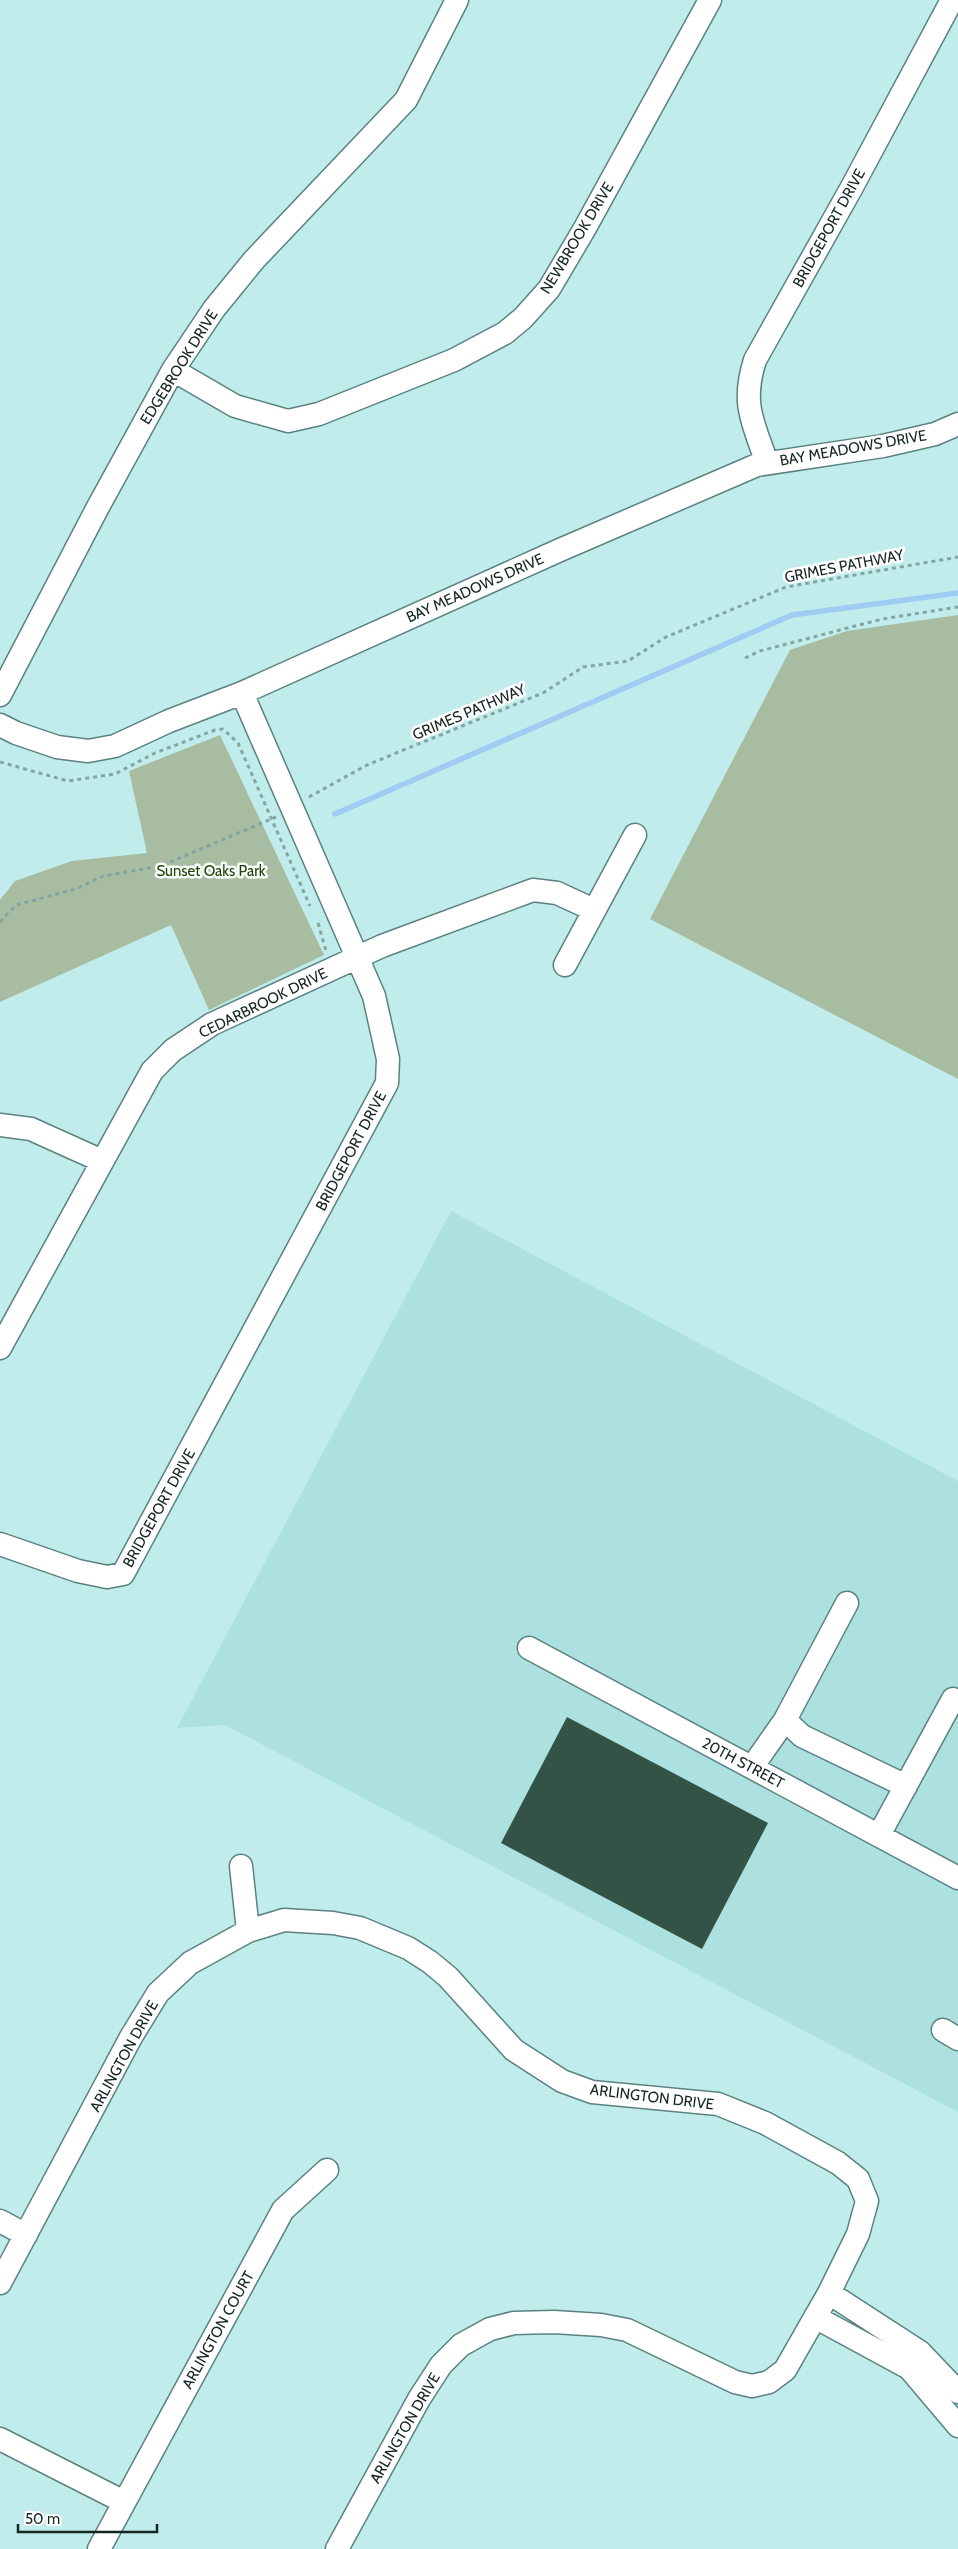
<svg xmlns="http://www.w3.org/2000/svg" width="958" height="2549" font-family="Cabin,sans-serif">
<style>
.built{fill:#ace1df}
.green{fill:#a7bca0}
.lines{fill:none;stroke-linecap:round;stroke-linejoin:round}
.stream{stroke:#a0cbf3;stroke-width:5.5}
.building{fill:#325345}
.minor-casing{stroke:#598280;stroke-width:25}
.path{stroke:#82a5a3;stroke-width:3;stroke-dasharray:4 4;stroke-linecap:butt}
.minor{stroke:#fff;stroke-width:22}
.labels{text-anchor:middle;stroke-width:5;stroke-linejoin:round;paint-order:stroke}
.street-label{font-size:15px;fill:#152625;stroke:#fff}
.park-label{font-size:15px;fill:#1a4504;stroke:#fff}
</style>
<rect width="100%" height="100%" fill="#c0edeb"/>
<path class="built" d="M 451,1211 L 958,1481 L 958,2112 L 225,1725 L 177,1728 Z"/>
<path class="green" d="M 958,615 L 958,1079 L 650,919 L 790,650 L 847,631 Z
M 220,735 L 324,955 L 209,1010 L 171,925 L 0,1002 L 0,900 L 15,881 L 72,861 L 147,853 L 129,771 Z"/>
<g class="lines">
<path class="stream" d="M 335,814 L 792,615 L 958,593"/>
</g>
<path class="building" d="M 567,1717 L 768,1823 L 702,1949 L 501,1843 Z"/>
<g class="lines">
<g class="minor-casing">
<path id="minor" d="M 173,370 L 235,406 L 288,421 L 319,414 L 454,360 L 505,333 L 523,318 L 549,289 L 585,228 L 710,0
M 767,463 C 753,422 741,404 755,360 L 852,187 L 952,0
M 0,695 L 98,507 L 173,370 L 214,309 L 254,260 L 406,100 L 457,0
M 0,725 L 16,733 L 57,747 L 88,751 L 115,746 L 169,721 L 242,693 L 560,550 L 757,465 L 883,446 L 935,434 L 958,424
M 565,965 L 635,835
M 0,1125 L 31,1129 L 102,1161
M 0,1348 L 152,1071 L 173,1050 L 212,1024 L 382,946 L 533,890 L 557,893 L 594,910
M 0,1544 L 78,1571 L 107,1577 L 123,1574 L 387,1083 L 388,1059 L 374,996 L 242,693
M 847,1603 L 785,1720 L 802,1736 L 906,1786
M 529,1648 L 958,1878
M 752,1767 L 785,1720
M 879,1835 L 953,1699
M 241,1866 L 248,1931
M 943,2030 L 958,2039
M 0,2221 L 26,2235
M 0,2283 L 131,2037 L 158,1993 L 190,1963 L 248,1931 L 284,1920 L 333,1923 L 360,1928 L 408,1948 L 430,1962 L 448,1977 L 514,2050 L 562,2081 L 592,2092 L 718,2104 L 765,2123 L 838,2163 L 858,2179 L 867,2201 L 858,2234 L 829,2293 L 785,2370 L 769,2382 L 752,2386 L 735,2382 L 627,2330 L 601,2325 L 554,2322 L 514,2323 L 490,2329 L 461,2345 L 441,2365 L 419,2399 L 337,2549
M 829,2293 L 920,2352 L 958,2392
M 815,2317 L 909,2368 L 958,2426
M 0,2439 L 124,2502
M 99,2549 L 283,2210 L 327,2170"/>
</g>
<path class="path" d="M 745,658 L 760,651 L 882,619 L 958,607
M 0,762 L 68,781 L 115,774 L 155,753 L 215,730 L 223,729 L 238,743 L 310,906
M 309,797 L 367,765 L 543,693 L 583,667 L 628,661 L 666,637 L 786,587 L 958,557
M 0,922 L 16,905 L 76,889 L 103,876 L 161,866 L 276,817
M 318,923 L 326,951"/>
<use href="#minor" class="minor"/>
</g>
<g class="labels">
<g class="street-label">
<text transform="translate(829 228) rotate(-61)" y="5">BRIDGEPORT DRIVE</text>
<text transform="translate(577 238) rotate(-59)" y="5">NEWBROOK DRIVE</text>
<text transform="translate(179 367) rotate(-58)" y="5">EDGEBROOK DRIVE</text>
<text transform="translate(853 448) rotate(-10)" y="5">BAY MEADOWS DRIVE</text>
<text transform="translate(844 566) rotate(-11)" y="5">GRIMES PATHWAY</text>
<text transform="translate(475 588) rotate(-24)" y="5">BAY MEADOWS DRIVE</text>
<text transform="translate(469 712) rotate(-23)" y="5">GRIMES PATHWAY</text>
<text transform="translate(263 1003) rotate(-26)" y="5">CEDARBROOK DRIVE</text>
<text transform="translate(351 1151) rotate(-62)" y="5">BRIDGEPORT DRIVE</text>
<text transform="translate(159 1508) rotate(-61)" y="5">BRIDGEPORT DRIVE</text>
<text transform="translate(743 1763) rotate(28)" y="5">20TH STREET</text>
<text transform="translate(124 2056) rotate(-61)" y="5">ARLINGTON DRIVE</text>
<text transform="translate(652 2097) rotate(7)" y="5">ARLINGTON DRIVE</text>
<text transform="translate(218 2330) rotate(-61)" y="5">ARLINGTON COURT</text>
<text transform="translate(405 2428) rotate(-60)" y="5">ARLINGTON DRIVE</text>
</g>
<g class="park-label">
<text x="211" y="876">Sunset Oaks Park</text>
</g>
</g>
<path d="M18 2524v8h139v-8" fill="none" stroke="#152625" stroke-width="2.5"/>
<text x="25" y="2524" font-size="15" fill="#152625" stroke="#ffffff" stroke-width="4" paint-order="stroke">50 m</text>
</svg>
